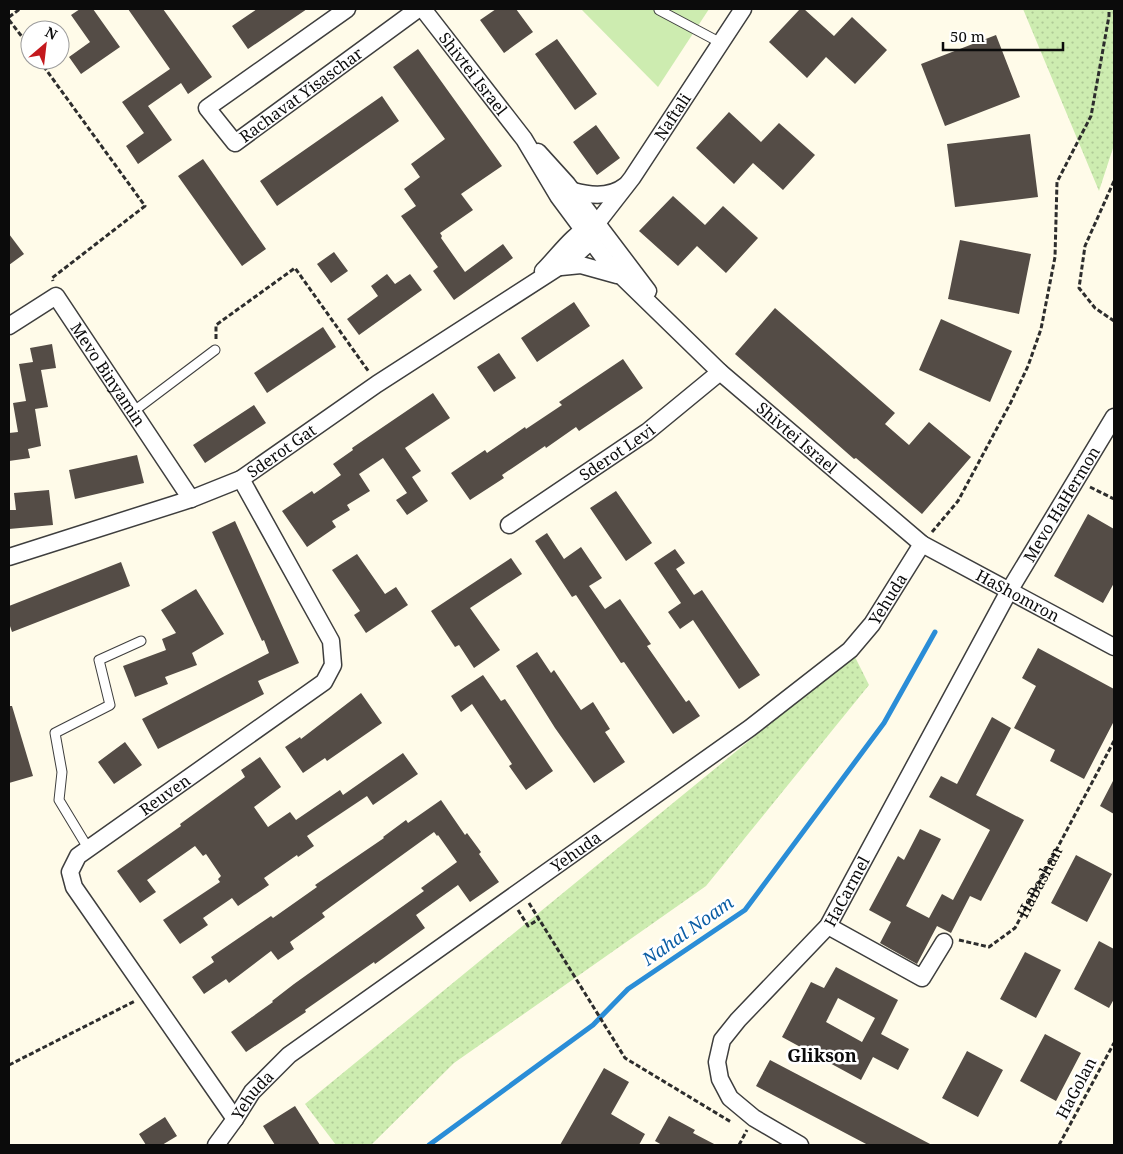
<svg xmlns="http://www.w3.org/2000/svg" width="1123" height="1154" font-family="'Noto Serif',serif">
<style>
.grass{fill:#cdecb0}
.park{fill:url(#park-dots)}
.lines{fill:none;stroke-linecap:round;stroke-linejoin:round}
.stream{stroke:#2a8dd7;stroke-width:5}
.building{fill:#544c46;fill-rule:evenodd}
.lane-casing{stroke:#3e3e3e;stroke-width:11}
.street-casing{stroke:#3e3e3e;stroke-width:19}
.path{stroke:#2d2d2d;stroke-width:3;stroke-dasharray:5 2.5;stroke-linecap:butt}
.lane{stroke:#fff;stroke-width:9}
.street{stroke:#fff;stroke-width:16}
.labels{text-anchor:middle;stroke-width:5;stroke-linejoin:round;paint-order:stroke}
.street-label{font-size:16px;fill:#0b0b0b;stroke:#fff}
.water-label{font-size:18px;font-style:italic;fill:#0c5ea5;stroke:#fff}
.neighbourhood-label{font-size:18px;font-weight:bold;fill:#0b0b0b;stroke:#fff}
</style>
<defs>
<pattern id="park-dots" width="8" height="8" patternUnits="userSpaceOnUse" patternTransform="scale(1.25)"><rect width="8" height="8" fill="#cdecb0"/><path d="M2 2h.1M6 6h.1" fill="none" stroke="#afc996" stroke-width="1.8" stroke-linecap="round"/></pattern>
</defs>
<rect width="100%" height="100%" fill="#fffbe9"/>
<path class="grass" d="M 581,9 L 709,9 L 658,87 Z"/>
<path class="park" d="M 1023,9 L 1114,9 L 1114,145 L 1099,191 Z
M 854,655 L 869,685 L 706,886 L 454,1063 L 371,1145 L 336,1145 L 305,1104 Z"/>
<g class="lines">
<path class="stream" d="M 429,1145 L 593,1025 L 628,989 L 745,910 L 884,723 L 935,632"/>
</g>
<path class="building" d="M 80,9 L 93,9 L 120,47 L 81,74 L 69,57 L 90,42 L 71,15 Z
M 128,9 L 163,9 L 212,77 L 188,94 L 181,83 L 148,106 L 172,140 L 138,164 L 126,146 L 144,133 L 122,102 L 170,69 Z
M 257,9 L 307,9 L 248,49 L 232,26 Z
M 496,9 L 516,9 L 533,32 L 504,53 L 480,20 Z
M 800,9 L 804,9 L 834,36 L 852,17 L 887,50 L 855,84 L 826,57 L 807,78 L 769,42 Z
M 996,35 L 1020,97 L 945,126 L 921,64 Z
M 557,39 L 597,94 L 575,110 L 535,54 Z
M 418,49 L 502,166 L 461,194 L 473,210 L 440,233 L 442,236 L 441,238 L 465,272 L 503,244 L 513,258 L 454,300 L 433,271 L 438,267 L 401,216 L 416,206 L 404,189 L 420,177 L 411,164 L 445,139 L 393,67 Z
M 382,96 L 399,121 L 277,206 L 260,181 Z
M 729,112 L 761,142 L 779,123 L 815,155 L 783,190 L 753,163 L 734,184 L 696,148 Z
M 596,125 L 620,158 L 597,175 L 573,142 Z
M 1030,134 L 1038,197 L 955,207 L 947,144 Z
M 203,159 L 266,249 L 242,266 L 178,176 Z
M 673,196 L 705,225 L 723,206 L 758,238 L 726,273 L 697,246 L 678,266 L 639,231 Z
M 9,234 L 24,254 L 9,265 Z
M 960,240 L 1031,254 L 1019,314 L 948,299 Z
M 334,252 L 348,271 L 331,283 L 317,264 Z
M 387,274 L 395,284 L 410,274 L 422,290 L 359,335 L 347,319 L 378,296 L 371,286 Z
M 574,302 L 590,326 L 537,362 L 521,338 Z
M 775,308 L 895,413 L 885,424 L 909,445 L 929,422 L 971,457 L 922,514 L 856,458 L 854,459 L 735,354 Z
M 941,319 L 1012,351 L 990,402 L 919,370 Z
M 323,327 L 336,347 L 267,393 L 254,373 Z
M 52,344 L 56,368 L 41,370 L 48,407 L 35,409 L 41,446 L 28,449 L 30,458 L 9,461 L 9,433 L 18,432 L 13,403 L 26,401 L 19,364 L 33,362 L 30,348 Z
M 499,353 L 516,378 L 494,392 L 477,367 Z
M 623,359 L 643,388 L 579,431 L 576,427 L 546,448 L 545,446 L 502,475 L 504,478 L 470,500 L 451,473 L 485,450 L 487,453 L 525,427 L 526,429 L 562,405 L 559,402 Z
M 433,393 L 450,418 L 405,448 L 421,471 L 412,477 L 428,501 L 407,515 L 396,500 L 407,493 L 383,458 L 359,474 L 370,491 L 347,505 L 350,510 L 332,521 L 336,527 L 307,547 L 282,511 L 312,491 L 314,494 L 341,475 L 333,464 L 353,450 L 352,448 Z
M 254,405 L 266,423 L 205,463 L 193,445 Z
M 137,455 L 144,483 L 75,499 L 69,470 Z
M 49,490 L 53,525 L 9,529 L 9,510 L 16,510 L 14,493 Z
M 616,491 L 652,543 L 626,561 L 590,508 Z
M 1088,514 L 1114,529 L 1114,583 L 1103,603 L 1054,576 Z
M 235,521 L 299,663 L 258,681 L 264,694 L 158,749 L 142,719 L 269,653 L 264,640 L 262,641 L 212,532 Z
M 547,533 L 564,559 L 581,547 L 602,578 L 589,586 L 605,609 L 620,599 L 651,644 L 647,646 L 686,702 L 689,700 L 700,716 L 673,734 L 624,662 L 621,663 L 576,595 L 572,597 L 535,541 Z
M 675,549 L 685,563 L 676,569 L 694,595 L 702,590 L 760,675 L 739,689 L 693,620 L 680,629 L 668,612 L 681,603 L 654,563 Z
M 357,554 L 385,594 L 396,587 L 408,605 L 366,633 L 354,615 L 360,611 L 332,570 Z
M 511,558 L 522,574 L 470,608 L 500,650 L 474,668 L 459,645 L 455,647 L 431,611 Z
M 121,562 L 130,586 L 12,632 L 9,623 L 9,606 Z
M 196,589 L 224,634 L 192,653 L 197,665 L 165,677 L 168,684 L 135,697 L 123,666 L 166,650 L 162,639 L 176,633 L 161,610 Z
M 1038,648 L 1114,689 L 1114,721 L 1084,779 L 1050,761 L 1055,750 L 1014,728 L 1036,686 L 1022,678 Z
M 537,652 L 551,673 L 554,670 L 581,710 L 593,702 L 610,729 L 605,732 L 625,762 L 594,783 L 555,728 L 516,666 Z
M 483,675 L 501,701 L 505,699 L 553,771 L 526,790 L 509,766 L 512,764 L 472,704 L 461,712 L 451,696 Z
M 361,693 L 382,723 L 327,761 L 325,758 L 303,773 L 285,747 L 300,737 L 301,739 Z
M 9,706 L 12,706 L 33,776 L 9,783 Z
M 992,717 L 1011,728 L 976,795 L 1024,820 L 981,901 L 970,896 L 951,933 L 937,926 L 917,964 L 880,943 L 891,922 L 869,910 L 898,856 L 904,860 L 920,829 L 941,839 L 906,906 L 929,918 L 942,894 L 953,900 L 990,830 L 929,797 L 941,776 L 957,784 Z
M 125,742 L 142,765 L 114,784 L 98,762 Z
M 403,753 L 418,774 L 373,805 L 367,796 L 307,836 L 314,846 L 298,857 L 297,855 L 264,878 L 269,885 L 238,906 L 232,898 L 203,918 L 208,925 L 180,944 L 163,920 L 220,882 L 218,879 L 221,876 L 206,854 L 203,856 L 195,846 L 147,880 L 156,892 L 140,903 L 117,871 L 181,826 L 180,824 L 245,777 L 241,770 L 260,757 L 281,787 L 254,807 L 268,827 L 290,812 L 296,820 L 340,790 L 343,795 Z
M 1114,779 L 1114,814 L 1100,806 Z
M 441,800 L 465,835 L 467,833 L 481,852 L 479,854 L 499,882 L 470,902 L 458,885 L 416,915 L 425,928 L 375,964 L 374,962 L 305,1010 L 306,1012 L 246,1052 L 231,1032 L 273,1002 L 272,1001 L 294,984 L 424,891 L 421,888 L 457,862 L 438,835 L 437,836 L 434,832 L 322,913 L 325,917 L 290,942 L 294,949 L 278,960 L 271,951 L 229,983 L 226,979 L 204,994 L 192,977 L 214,962 L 211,957 L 271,916 L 273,918 L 317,887 L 315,885 L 384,838 L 383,837 L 406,820 L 408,823 Z
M 1076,855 L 1112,874 L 1087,922 L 1051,903 Z
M 1099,941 L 1114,949 L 1114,999 L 1109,1008 L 1074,989 Z
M 1025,952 L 1061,970 L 1036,1018 L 1000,999 Z
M 836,967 L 898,1000 L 881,1034 L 909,1049 L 898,1070 L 873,1057 L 861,1080 L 782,1037 L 811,982 L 824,988 ZM 838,998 L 875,1018 L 862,1042 L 826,1022 Z
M 1045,1034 L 1081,1053 L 1056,1101 L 1020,1081 Z
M 967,1051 L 1003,1070 L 978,1117 L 942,1098 Z
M 770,1060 L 932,1145 L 868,1145 L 756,1086 Z
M 604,1068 L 629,1082 L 611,1114 L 645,1134 L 639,1145 L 560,1145 Z
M 295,1106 L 320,1145 L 275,1145 L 263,1126 Z
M 669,1116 L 695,1130 L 693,1133 L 716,1145 L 662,1145 L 655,1141 Z
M 165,1117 L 177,1136 L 162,1145 L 146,1145 L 139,1134 Z"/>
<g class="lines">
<g class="lane-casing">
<path id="lane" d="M 659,10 L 721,43
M 134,411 L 215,350
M 88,848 L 59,800 L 62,772 L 55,733 L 110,705 L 99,660 L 141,641"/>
</g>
<g class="street-casing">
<g id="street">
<path id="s2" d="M 347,9 L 207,108 L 235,143 L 418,9"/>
<path id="s3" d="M 423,9 L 524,139 L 558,196 L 607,262 L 720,372 L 922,544 L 1114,647"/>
<path d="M 538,152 L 567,184 L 648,291"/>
<path d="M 573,191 C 591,196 610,198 625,186"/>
<path d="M 561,267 L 581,265 L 617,275"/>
<path d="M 543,271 C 559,255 572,235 592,225"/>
<path id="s4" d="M 9,326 L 56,296 L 191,499"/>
<path id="s5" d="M 509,525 L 647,432 L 720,372"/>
<path id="s6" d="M 9,557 L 191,499 L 241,479 L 377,384 L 571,259 L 591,241 L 597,223 L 632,178 L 743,9"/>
<path d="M 828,926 L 922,978 L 944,942"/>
<path id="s7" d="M 235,1119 L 74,887 L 70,872 L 78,856 L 324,682 L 333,665 L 331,641 L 241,479"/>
<path id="s8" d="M 216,1145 L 235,1119 L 252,1092 L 289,1055 L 750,728 L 850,650 L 872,624 L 922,544"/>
<path id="s9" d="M 800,1145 L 754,1118 L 730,1098 L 720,1079 L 717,1062 L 722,1040 L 738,1020 L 828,926 L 1009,591 L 1114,417"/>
</g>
</g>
<g class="path">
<path d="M 9,17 L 20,9"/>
<path d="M 9,20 L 30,47"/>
<path d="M 39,60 L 145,206 L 52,278 L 53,281"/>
<path d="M 1114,181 L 1085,246 L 1079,288 L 1095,308 L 1114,321"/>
<path d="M 216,339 L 216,325 L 295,268 L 369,372"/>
<path d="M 1090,487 L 1114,499"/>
<path d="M 932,532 L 958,501 L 1011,402 L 1028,366 L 1041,329 L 1055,257 L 1057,182 L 1091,116 L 1109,16 L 1109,9"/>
<path d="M 529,903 L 625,1058 L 731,1122"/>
<path d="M 518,910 L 528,926 L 539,919"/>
<path id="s1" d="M 959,940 L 989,947 L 1015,928 L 1114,741"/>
<path d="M 9,1065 L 135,1001"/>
<path d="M 739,1145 L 747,1130"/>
<path d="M 1059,1145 L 1114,1043"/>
</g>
<use href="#lane" class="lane"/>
<use href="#street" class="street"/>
</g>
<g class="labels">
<g class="street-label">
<text dy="6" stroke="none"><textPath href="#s3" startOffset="82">Shivtei Israel</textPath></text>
<text dy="6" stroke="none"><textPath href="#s2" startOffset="298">Rachavat Yisaschar</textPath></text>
<text dy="6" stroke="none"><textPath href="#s6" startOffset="818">Naftali</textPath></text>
<text dy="6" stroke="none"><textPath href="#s4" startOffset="150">Mevo Binyamin</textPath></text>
<text dy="6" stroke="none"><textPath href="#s3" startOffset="572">Shivtei Israel</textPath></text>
<text dy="6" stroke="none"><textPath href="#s6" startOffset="294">Sderot Gat</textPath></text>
<text dy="6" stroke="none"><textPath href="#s5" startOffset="130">Sderot Levi</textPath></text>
<text dy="6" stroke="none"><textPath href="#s9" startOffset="784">Mevo HaHermon</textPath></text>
<text dy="6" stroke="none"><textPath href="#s3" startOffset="845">HaShomron</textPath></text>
<text dy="6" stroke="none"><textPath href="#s8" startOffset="872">Yehuda</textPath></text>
<text dy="6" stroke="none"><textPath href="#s7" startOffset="422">Reuven</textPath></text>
<text dy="6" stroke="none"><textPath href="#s8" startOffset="468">Yehuda</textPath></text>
<text dy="6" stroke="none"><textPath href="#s1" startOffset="115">HaBashan</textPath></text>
<text dy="6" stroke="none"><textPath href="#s9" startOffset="341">HaCarmel</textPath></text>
<text transform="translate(1076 1088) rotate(-62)" y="6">HaGolan</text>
<text dy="6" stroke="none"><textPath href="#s8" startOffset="62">Yehuda</textPath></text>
</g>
<g class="water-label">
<text transform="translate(688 931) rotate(-35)" y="6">Nahal Noam</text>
</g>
<g class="neighbourhood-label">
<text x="822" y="1062">Glikson</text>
</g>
</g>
<rect width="1123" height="1154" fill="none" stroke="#0b0b0b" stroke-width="20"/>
<g transform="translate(45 45) rotate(28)"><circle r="24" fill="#ffffff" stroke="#9d9d9d"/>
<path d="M0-4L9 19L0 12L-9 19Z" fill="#c4191d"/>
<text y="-8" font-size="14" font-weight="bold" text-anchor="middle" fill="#0b0b0b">N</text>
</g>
<path d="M943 42v8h120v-8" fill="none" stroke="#0b0b0b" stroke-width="2.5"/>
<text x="950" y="42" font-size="15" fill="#0b0b0b" stroke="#ffffff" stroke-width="4" paint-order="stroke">50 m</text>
</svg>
